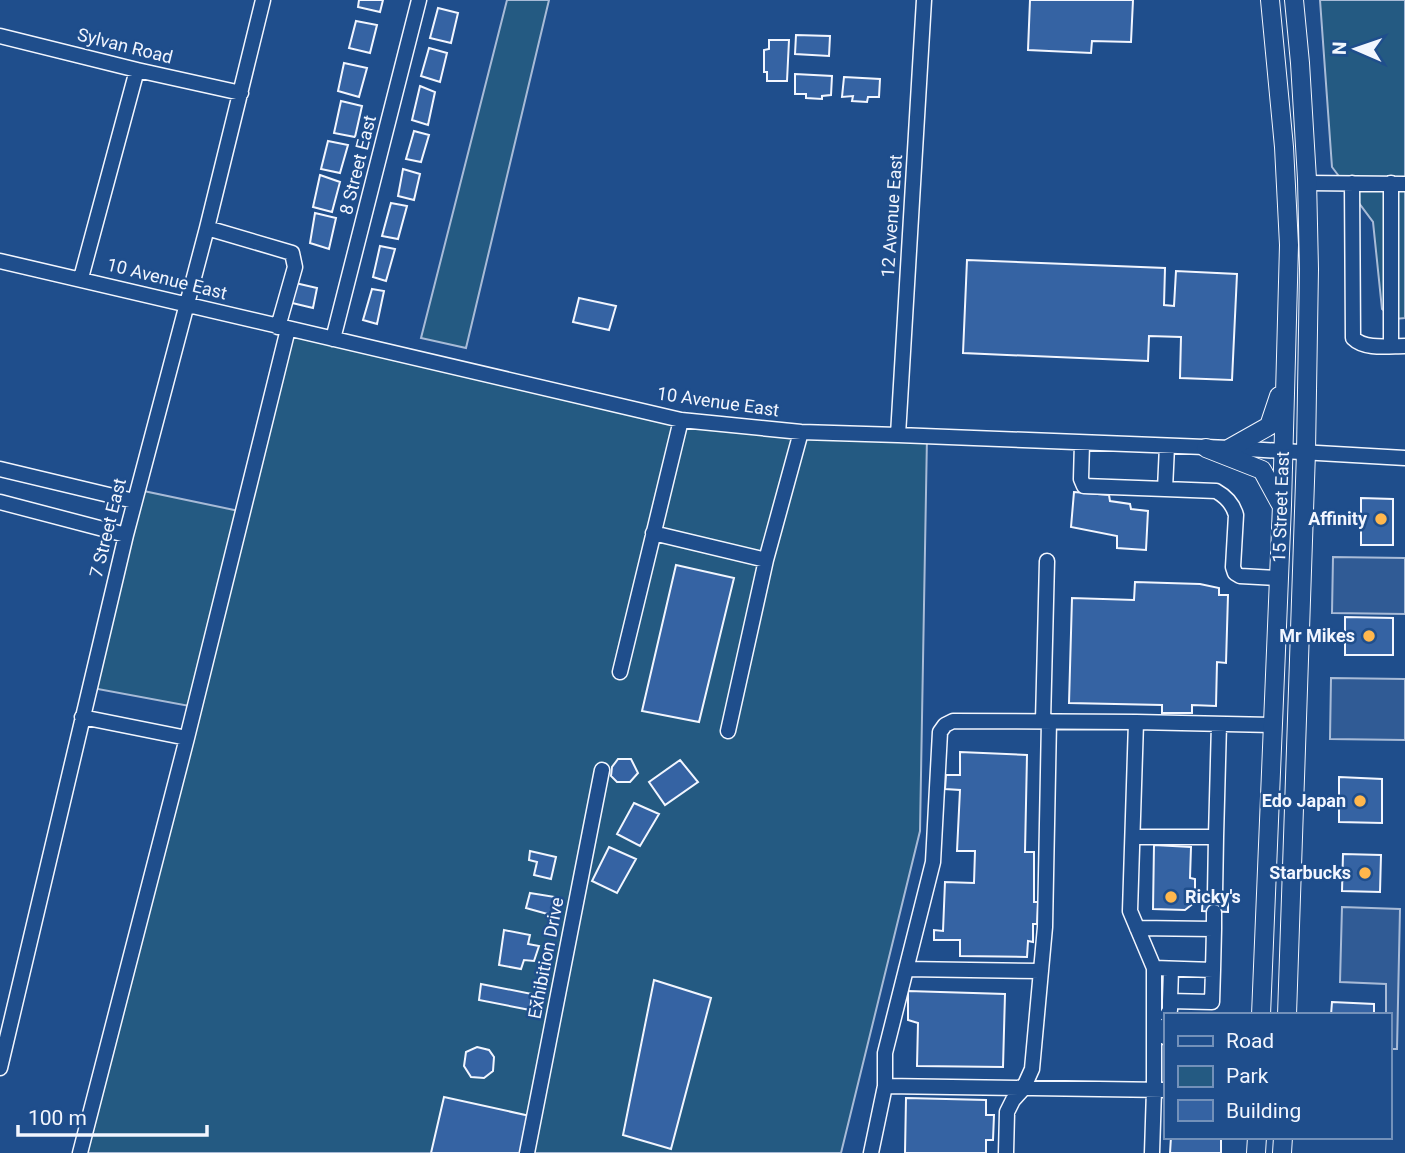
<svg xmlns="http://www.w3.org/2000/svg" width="1405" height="1153" font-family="Roboto,sans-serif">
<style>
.green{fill:#245a82;stroke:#a8bbd7;stroke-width:2}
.parking{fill:#305b95;stroke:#a8bbd7;stroke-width:2}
.building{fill:#3563a3;stroke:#f2f6ff;stroke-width:2}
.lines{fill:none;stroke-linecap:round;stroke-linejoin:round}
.minor-casing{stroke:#f2f6ff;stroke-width:17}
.major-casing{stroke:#f2f6ff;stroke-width:20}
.minor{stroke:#1f4e8c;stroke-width:14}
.major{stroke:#1f4e8c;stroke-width:18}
.poi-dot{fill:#ffb74d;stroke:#1f4e8c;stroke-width:2.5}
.labels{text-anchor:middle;stroke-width:5;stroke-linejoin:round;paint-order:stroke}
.street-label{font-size:18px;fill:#f2f6ff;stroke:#1f4e8c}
.poi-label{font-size:18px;font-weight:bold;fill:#f2f6ff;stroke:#1f4e8c;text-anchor:end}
</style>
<rect width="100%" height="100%" fill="#1f4e8c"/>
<path class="green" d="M 507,0 L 549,0 L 466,348 L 421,338 Z
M 1320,0 L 1405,0 L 1405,318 L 1395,319 L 1382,309 L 1373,222 L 1332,167 Z
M 285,331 L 676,423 L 927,436 L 920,831 L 841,1153 L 80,1153 L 195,707 L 87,687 L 134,489 L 239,511 Z"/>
<path class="parking" d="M 1333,557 L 1405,558 L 1405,614 L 1332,613 Z
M 1331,678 L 1405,679 L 1405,740 L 1330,739 Z
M 1342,907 L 1400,909 L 1397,1049 L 1389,1049 L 1389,1015 L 1386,1015 L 1386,984 L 1340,982 Z"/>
<path class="building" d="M 359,0 L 383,0 L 380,12 L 358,7 Z
M 1030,0 L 1133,0 L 1131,42 L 1092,41 L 1091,53 L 1028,50 Z
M 438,8 L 458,13 L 451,43 L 430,38 Z
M 356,21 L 377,25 L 370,53 L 349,48 Z
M 796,35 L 830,36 L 829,56 L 795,54 Z
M 769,40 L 789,40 L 787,81 L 767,81 L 767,72 L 764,72 L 764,50 L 769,49 Z
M 429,48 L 447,53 L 440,82 L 421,76 Z
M 344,63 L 367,68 L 359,97 L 338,91 Z
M 795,74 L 832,76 L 831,95 L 822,96 L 822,99 L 806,98 L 806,94 L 795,94 Z
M 844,77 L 880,79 L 879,97 L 868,97 L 867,102 L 852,101 L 853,96 L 842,97 Z
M 420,86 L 435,92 L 428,125 L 412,120 Z
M 341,101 L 362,106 L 355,137 L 334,133 Z
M 414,131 L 429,135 L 421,162 L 406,159 Z
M 328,141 L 348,145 L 340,173 L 321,169 Z
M 403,169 L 420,174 L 414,200 L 398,196 Z
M 320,175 L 340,182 L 332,212 L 313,207 Z
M 391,203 L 407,206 L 398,239 L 382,236 Z
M 315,213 L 336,218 L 329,249 L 310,243 Z
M 380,246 L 395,249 L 386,281 L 373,277 Z
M 967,260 L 1165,268 L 1164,305 L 1174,306 L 1176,271 L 1237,274 L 1232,380 L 1180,378 L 1181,337 L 1149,336 L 1148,361 L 963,353 Z
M 291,282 L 317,288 L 313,308 L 288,302 Z
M 372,289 L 384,291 L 377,324 L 363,320 Z
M 579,298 L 616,306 L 609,330 L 573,322 Z
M 1074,492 L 1109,495 L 1110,501 L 1130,504 L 1131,509 L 1148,511 L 1146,550 L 1117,548 L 1117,536 L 1071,527 Z
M 1361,498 L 1393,499 L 1393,545 L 1361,545 Z
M 676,565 L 734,578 L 699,722 L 642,711 Z
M 1135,582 L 1200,584 L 1219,588 L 1219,595 L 1228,595 L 1226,663 L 1217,662 L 1216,706 L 1192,705 L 1192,713 L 1162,713 L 1162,705 L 1069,703 L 1072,598 L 1134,600 Z
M 1345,617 L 1393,618 L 1393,655 L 1345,655 Z
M 960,752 L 1027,755 L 1025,852 L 1034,852 L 1034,902 L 1038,902 L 1037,924 L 1033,924 L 1033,942 L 1028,941 L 1027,957 L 960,956 L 960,940 L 934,940 L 934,930 L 943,931 L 945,882 L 974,883 L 975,851 L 957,851 L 960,790 L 945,789 L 946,775 L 960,775 Z
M 618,759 L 631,759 L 638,773 L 630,782 L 617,782 L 611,776 L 612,767 Z
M 680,760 L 698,782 L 665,805 L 649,782 Z
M 1339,777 L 1382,779 L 1382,823 L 1339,822 Z
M 634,803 L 659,814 L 640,846 L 617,834 Z
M 1154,845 L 1191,847 L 1190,878 L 1195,879 L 1195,902 L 1185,910 L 1153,909 Z
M 609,847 L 636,859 L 617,893 L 592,881 Z
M 530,851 L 556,857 L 551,879 L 534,875 L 537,862 L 529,860 Z
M 1343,854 L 1381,855 L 1380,892 L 1342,891 Z
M 530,893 L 555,897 L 551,915 L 526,908 Z
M 1203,893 L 1228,894 L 1228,912 L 1202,911 Z
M 504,930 L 530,935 L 528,944 L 539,946 L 534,961 L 524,960 L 521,969 L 499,965 Z
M 654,980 L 711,998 L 671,1149 L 623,1135 Z
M 481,984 L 532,994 L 530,1010 L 479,1000 Z
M 908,991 L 1005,994 L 1003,1067 L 917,1066 L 918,1023 L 908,1020 Z
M 1332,1002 L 1374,1004 L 1374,1015 L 1331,1015 Z
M 477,1047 L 489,1050 L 494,1057 L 493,1071 L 484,1078 L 471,1077 L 464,1066 L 466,1052 Z
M 444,1097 L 530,1116 L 521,1153 L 431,1153 Z
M 906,1098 L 986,1100 L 986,1115 L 994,1115 L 993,1140 L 986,1140 L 986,1153 L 905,1153 Z
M 1171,1137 L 1221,1137 L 1221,1153 L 1170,1153 Z"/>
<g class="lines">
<g class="minor-casing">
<path id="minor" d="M 0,36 L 137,70 L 241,93
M 1307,183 L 1405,184
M 1352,183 L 1353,338 C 1365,350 1389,346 1405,346
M 1391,183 L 1391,346
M 207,228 L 292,253 L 295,267 L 278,327
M 0,261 L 681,420 L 801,432 L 898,435 L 1230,448 L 1405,458
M 81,278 L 137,70
M 333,339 L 419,0
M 898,435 L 924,0
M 1082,443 L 1081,479 L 1084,486 L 1165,489
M 1167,446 L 1165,489 L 1216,491 C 1225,496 1233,504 1236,515 L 1233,567 L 1235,573 L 1240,576 L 1279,578
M 0,469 L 134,501
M 0,502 L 126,535
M 653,533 L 766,560
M 620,672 L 681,420
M 82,717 L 187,738
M 1043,721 L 1047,561
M 1136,722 L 1273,725
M 728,731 L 766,560 L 801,432
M 1133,837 L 1216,837 L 1219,724
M 1215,894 L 1216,837
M 1137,928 L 1214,929 L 1213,970 L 1154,968
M 1214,929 L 1214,912
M 906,969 L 1041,971
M 1171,969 L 1170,1001 L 1212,1002 L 1213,970
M 1167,1015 L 1170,1010 L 1170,1001
M 1165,1026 L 1164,1035 L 1165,1037
M 0,1068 L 126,535 L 207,228 L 263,0
M 885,1086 L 885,1053 L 933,862 L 940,732 L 945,725 L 953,721 L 1136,722 L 1130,911 L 1154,968 L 1154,1090 L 1152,1153
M 80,1153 L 187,738 L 288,329
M 527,1153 L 602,770
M 871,1153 L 885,1086 L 1165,1090
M 1006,1153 L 1007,1112 L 1013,1100 L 1023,1089 L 1032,1069 L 1045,927 L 1049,721"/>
</g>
<g class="major-casing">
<path id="major" d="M 1206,448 L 1262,470 L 1280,503
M 1230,448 L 1269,426 L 1279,396
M 1261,1015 L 1282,505 L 1289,245 L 1284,147 L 1270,0
M 1287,1015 L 1306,452 L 1309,269 L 1307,179 L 1300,63 L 1294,0
M 1256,1153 L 1257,1137
M 1282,1153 L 1283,1137"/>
</g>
<use href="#minor" class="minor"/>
<use href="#major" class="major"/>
</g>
<g class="poi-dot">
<circle cx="1381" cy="519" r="7"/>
<circle cx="1369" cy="636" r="7"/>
<circle cx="1360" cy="801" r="7"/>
<circle cx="1365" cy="873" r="7"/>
<circle cx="1171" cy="897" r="7"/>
</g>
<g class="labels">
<g class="street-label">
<text transform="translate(125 46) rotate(14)" y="6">Sylvan Road</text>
<text transform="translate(358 165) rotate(-76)" y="6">8 Street East</text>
<text transform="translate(892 216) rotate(-86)" y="6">12 Avenue East</text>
<text transform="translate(167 279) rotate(14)" y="6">10 Avenue East</text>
<text transform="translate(718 402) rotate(8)" y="6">10 Avenue East</text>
<text transform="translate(1281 507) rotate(-88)" y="6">15 Street East</text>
<text transform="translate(108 528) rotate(-76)" y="6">7 Street East</text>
<text transform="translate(546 958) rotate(-79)" y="6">Exhibition Drive</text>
</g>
<g class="poi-label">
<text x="1367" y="525">Affinity</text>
<text x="1355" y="642">Mr Mikes</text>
<text x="1346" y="807">Edo Japan</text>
<text x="1351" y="879">Starbucks</text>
<text x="1185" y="903" text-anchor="start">Ricky's</text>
</g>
</g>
<rect x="1164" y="1013" width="228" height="126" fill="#1f4e8c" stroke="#7391ba" stroke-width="2"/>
<rect x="1178" y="1036" width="35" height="10" fill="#1f4e8c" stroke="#7391ba" stroke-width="2"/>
<text x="1226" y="1048" font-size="21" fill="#f2f6ff">Road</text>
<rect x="1178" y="1066" width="35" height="21" fill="#245a82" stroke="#7391ba" stroke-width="2"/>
<text x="1226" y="1083" font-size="21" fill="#f2f6ff">Park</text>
<rect x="1178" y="1100" width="35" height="21" fill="#3563a3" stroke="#7391ba" stroke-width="2"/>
<text x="1226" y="1118" font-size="21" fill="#f2f6ff">Building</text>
<g transform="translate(1356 49) rotate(272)" stroke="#1f4e8c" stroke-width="5" paint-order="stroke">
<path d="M0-5L12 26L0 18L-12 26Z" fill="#f2f6ff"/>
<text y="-10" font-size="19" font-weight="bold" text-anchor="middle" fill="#f2f6ff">N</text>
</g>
<path d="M18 1125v10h189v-10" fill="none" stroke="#f2f6ff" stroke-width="3.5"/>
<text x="28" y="1125" font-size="21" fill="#f2f6ff" stroke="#1f4e8c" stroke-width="5" paint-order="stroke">100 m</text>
</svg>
